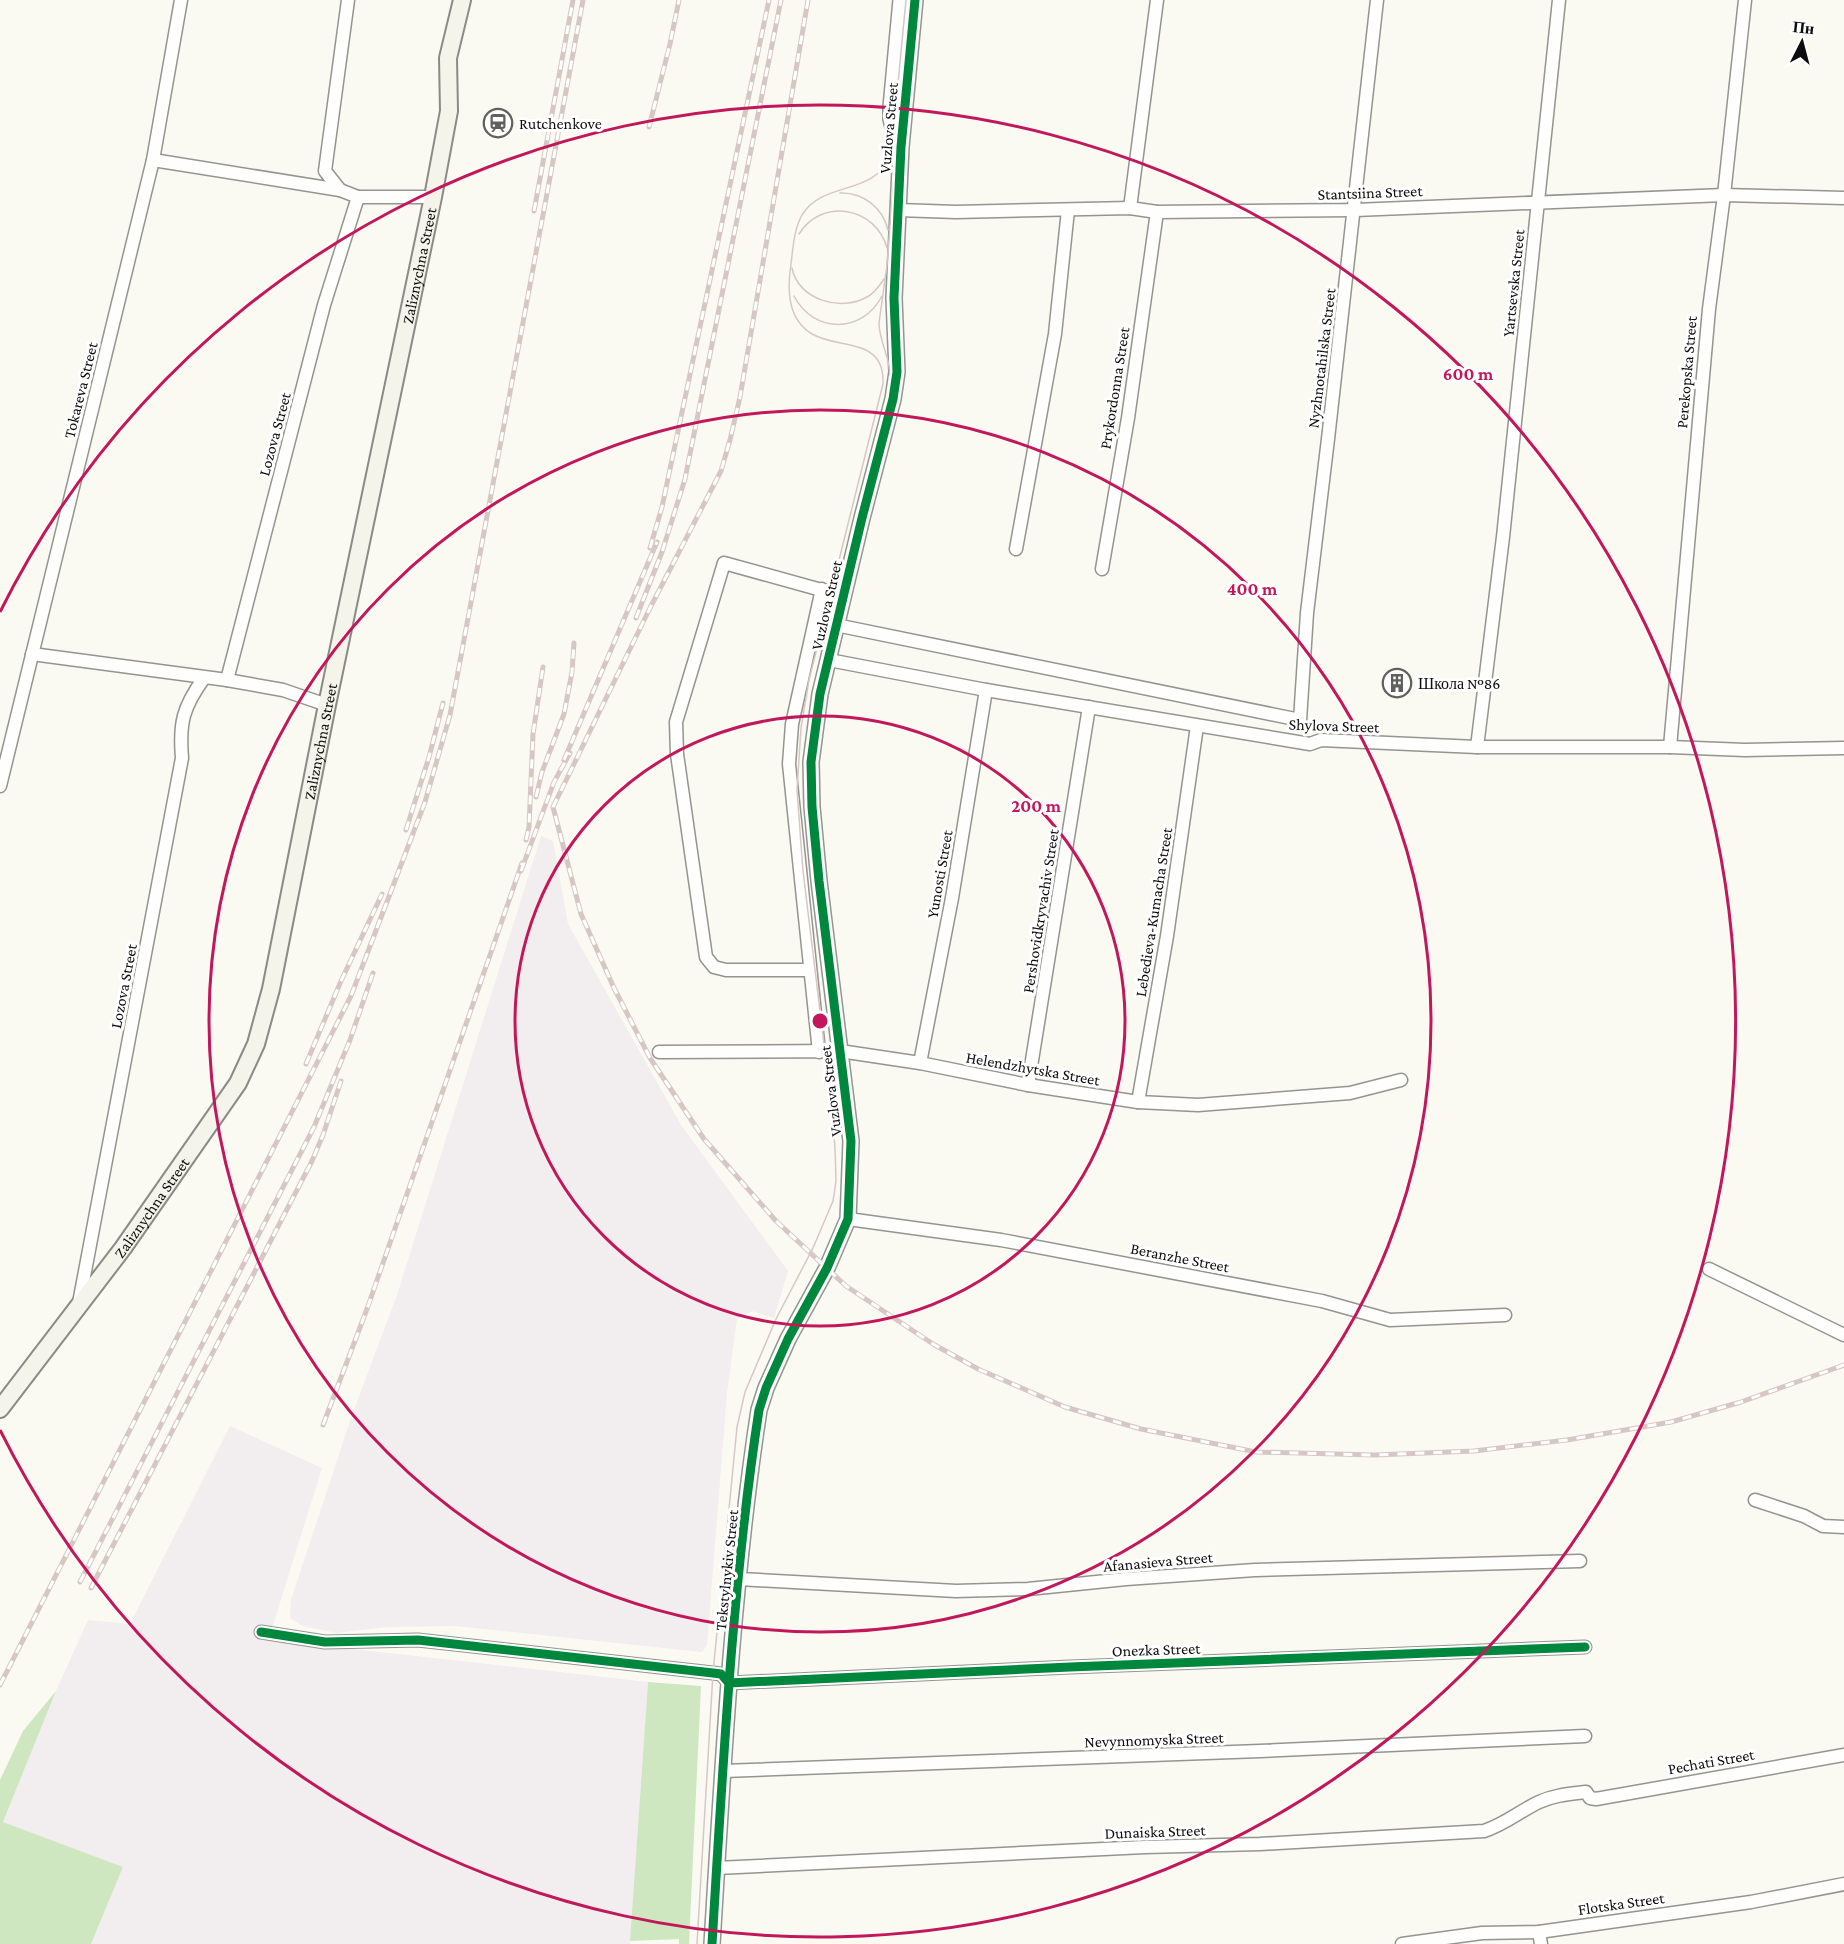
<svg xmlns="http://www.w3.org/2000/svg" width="1844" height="1944" font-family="'Crimson Pro',serif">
  <rect width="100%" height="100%" fill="#fafaf2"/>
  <!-- industrial -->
  <g fill="#f2edee">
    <path d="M 541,836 L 553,841 L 568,924 L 681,1125 L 788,1271 L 774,1318 L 752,1311 L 737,1319 L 727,1393 L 707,1645 L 702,1652 L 455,1626 L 386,1627 L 337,1633 L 303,1626 L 290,1618 L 291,1600 L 351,1418 L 397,1295 Z"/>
    <path d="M 230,1426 L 322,1468 L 273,1625 L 272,1640 L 648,1682 L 630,1944 L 91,1944 L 123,1867 L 3,1822 L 56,1691 L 88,1620 L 130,1624 Z"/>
  </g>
  <!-- forest -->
  <g fill="#cfe7c1">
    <path d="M 648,1682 L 701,1686 L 689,1944 L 679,1944 L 679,1939 L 630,1941 Z"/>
    <path d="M 56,1691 L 3,1822 L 123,1867 L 91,1944 L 0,1944 L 0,1780 L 23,1731 Z"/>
  </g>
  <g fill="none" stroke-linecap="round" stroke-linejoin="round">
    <!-- minor casing -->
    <g stroke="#949490" stroke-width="15">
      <g id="minor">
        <path d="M 153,160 L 340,190 L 358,197 L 433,197"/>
        <path d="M 340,190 L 325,171 L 348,0"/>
        <path d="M 1130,208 L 1157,0"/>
        <path d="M 898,210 L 956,212 L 1130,208 L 1157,212 L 1355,210 L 1724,195 L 1844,198"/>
        <path d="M 1016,549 L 1055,334 L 1068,210"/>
        <path d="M 1102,569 L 1128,418 L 1157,212"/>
        <path d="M 836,625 L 1300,720 L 1307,613 L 1328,439 L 1377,0"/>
        <path d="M 32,654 L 227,680 L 283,690 L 327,705"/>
        <path d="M 829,660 L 986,690 L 1310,744 L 1321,740 L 1477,747 L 1670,747 L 1745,750 L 1844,748"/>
        <path d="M 227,680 L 324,305 L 358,197"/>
        <path d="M 1477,747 L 1503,537 L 1559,0"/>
        <path d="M 1670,747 L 1709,309 L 1724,195 L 1745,0"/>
        <path d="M 0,786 L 153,160 L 181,0"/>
        <path d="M 809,970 L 726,970 L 714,967 L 706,957 L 677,754 L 676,722 L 724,563 L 843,596"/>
        <path d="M 659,1052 L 840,1051 L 920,1063 L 1028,1085 L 1138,1102 L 1198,1105 L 1350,1093 L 1401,1080"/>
        <path d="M 819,1052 L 789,764 L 792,724 L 822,589"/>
        <path d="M 920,1063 L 952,898 L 986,690"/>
        <path d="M 1028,1085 L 1089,707"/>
        <path d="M 1138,1102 L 1167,936 L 1197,726"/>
        <path d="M 848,1219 L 1001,1240 L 1322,1301 L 1390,1320 L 1505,1315"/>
        <path d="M 1709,1269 L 1844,1335"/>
        <path d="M 79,1303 L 182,758 C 179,723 183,707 204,678"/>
        <path d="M 1755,1500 L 1804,1516 L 1823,1526 L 1844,1527"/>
        <path d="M 739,1579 L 956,1591 L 1028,1589 L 1126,1579 L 1255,1570 L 1580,1561"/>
        <path d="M 261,1632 L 325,1642 L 418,1640 L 713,1673 L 721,1674 L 729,1683 L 1070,1667 L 1585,1647"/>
        <path d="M 724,1771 L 1260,1751 L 1585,1736"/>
        <path d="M 717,1868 L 1145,1847 L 1260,1844 L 1484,1831 C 1504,1825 1520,1811 1539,1802 C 1554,1795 1570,1794 1586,1792 L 1590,1798 L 1596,1799 L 1844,1755"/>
        <path d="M 1539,1932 L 1541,1944"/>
        <path d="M 1402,1944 L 1482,1933 L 1539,1932 L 1751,1902 L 1844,1884"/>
      </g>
    </g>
    <!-- tertiary casing -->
    <g stroke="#949490" stroke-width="18">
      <g id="tertiary">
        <path d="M 897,142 L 891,119 L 891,107 L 901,0"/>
        <path d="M 712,1944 C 723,1766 732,1586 759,1410 L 766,1388 L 788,1339 L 827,1268 L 848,1219 L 851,1141 L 819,881 L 812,807 L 811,762 L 820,694 L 862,518 L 893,399 L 897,372 L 894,298 L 901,147 L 915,0"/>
      </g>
    </g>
    <!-- secondary casing -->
    <g stroke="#8a8a87" stroke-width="20">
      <g id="secondary">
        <path id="s1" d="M 0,1409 L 123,1248 L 238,1083 L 256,1044 L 271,989 L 327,705 L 433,197 L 449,111 L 448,58 L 462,0"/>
      </g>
    </g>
    <!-- minor -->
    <use href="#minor" stroke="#fefefd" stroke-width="12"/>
    <!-- tertiary -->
    <use href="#tertiary" stroke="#fefefd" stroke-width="15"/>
    <!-- secondary -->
    <use href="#secondary" stroke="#f4f4ea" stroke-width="16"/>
    <!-- tram -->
    <g stroke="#d6c7c5" stroke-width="1.5">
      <path d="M 840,193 C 863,192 883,208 888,230"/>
      <path d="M 799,234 C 822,197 876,207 887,248"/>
      <path d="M 792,268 C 798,300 841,312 867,297 C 875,293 879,286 884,279"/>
      <path d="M 794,296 C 814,334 862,334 882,296"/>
      <path d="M 890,375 C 890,357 879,341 879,323 L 887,265 L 896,152"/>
      <path d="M 697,1944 L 713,1673 L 737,1427 L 745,1392 L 776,1319 L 813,1248 L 833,1201 L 836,1181 L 835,1148 L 831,1101 L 803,871 L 797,790 L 801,728 L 809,680 L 883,384 C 885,337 840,350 812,334 C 788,320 787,289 791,264 C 793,248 794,229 802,215 C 824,180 872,197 891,156 L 906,0"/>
    </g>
    <!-- rail casing -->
    <g stroke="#d6c7c5" stroke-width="5">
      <g id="rail">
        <path d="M 808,0 L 740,397 L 730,440 L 721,471 L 650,608 L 553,807 L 581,914 L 614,988 L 650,1058 L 704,1139 L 776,1221 L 846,1286 L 933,1344 L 978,1369 L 1065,1407 L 1141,1429 L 1256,1452 L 1375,1455 L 1474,1451 L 1567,1440 L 1671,1422 L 1741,1402 L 1844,1365"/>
        <path d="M 649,127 L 670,44 L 679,0"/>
        <path d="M 534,211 L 573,0"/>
        <path d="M 650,548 L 662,507 L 769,0"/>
        <path d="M 636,618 L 662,552 L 685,479 L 781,0"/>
        <path d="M 564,760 L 657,542"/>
        <path d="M 536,797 L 542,772 L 564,714 L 572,672 L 574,643"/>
        <path d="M 406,830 L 429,757 L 443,703"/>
        <path d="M 526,840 L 529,827 L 533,734 L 543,667"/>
        <path d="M 521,871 L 554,782 L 570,753"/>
        <path d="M 306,1064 L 341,981 L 382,894"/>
        <path d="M 323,1425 L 367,1309 L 522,863"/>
        <path d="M 80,1582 L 314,1127 L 350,1040 L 373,973"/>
        <path d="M 91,1588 L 312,1161 L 323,1135 L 341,1081"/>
        <path d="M 0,1685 L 351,996 L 425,802 L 450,715 L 583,0"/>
      </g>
    </g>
    <!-- rail -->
    <use href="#rail" stroke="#fff" stroke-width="3" stroke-dasharray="9" stroke-linecap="butt"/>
    <!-- cycleway casing -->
    <g stroke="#fff" stroke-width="13">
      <g id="cycleway">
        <path d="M 261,1632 L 325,1642 L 418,1640 L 713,1673 L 721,1674 L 729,1683 L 1070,1667 L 1585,1647"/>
        <path d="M 712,1944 C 723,1766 732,1586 759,1410 L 766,1388 L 788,1339 L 827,1268 L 848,1219 L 851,1141 L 819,881 L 812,807 L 811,762 L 820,694 L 862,518 L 893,399 L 897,372 L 894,298 L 901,147 L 915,0"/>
      </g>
    </g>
    <!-- cycleway -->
    <use href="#cycleway" stroke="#00873e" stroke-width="9"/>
  </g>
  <!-- distance rings -->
  <g fill="none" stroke="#c2185b" stroke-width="3">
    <circle cx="820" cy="1021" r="305"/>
    <circle cx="820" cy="1021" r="611"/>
    <path d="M0 612A916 916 0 1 1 0 1430"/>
  </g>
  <!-- icons -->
  <defs>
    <g id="station-ring" transform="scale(1.5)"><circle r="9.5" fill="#fff" stroke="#60605d" stroke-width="1.5"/><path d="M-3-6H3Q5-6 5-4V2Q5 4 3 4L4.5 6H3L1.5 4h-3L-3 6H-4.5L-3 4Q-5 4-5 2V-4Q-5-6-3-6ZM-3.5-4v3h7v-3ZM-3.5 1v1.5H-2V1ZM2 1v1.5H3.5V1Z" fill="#60605d"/></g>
    <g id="building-ring" transform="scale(1.5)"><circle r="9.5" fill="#fff" stroke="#60605d" stroke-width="1.5"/><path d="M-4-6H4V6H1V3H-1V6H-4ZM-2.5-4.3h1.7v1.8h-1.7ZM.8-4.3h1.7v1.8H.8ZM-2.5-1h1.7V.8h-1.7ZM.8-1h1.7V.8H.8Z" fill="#60605d"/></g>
  </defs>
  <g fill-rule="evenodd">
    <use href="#station-ring" x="498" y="123"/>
    <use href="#building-ring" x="1397" y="683"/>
  </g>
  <g text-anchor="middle" stroke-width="6" stroke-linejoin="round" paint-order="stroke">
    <!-- poi labels -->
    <g font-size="16" fill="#0d0d0d" stroke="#fff" text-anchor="start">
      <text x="519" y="129">Rutchenkove</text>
      <text x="1418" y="689">Школа №86</text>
    </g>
    <!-- street labels -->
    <g font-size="16" fill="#0d0d0d" stroke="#fff">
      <text transform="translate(888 128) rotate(-85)" y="6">Vuzlova Street</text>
      <text transform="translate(1370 192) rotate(-2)" y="6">Stantsiina Street</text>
      <text dy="6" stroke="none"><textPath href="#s1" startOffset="1242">Zaliznychna Street</textPath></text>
      <text transform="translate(1513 283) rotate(-84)" y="6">Yartsevska Street</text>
      <text transform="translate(1321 358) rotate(-83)" y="6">Nyzhnotahilska Street</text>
      <text transform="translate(1686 372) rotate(-85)" y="6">Perekopska Street</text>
      <text transform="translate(1114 388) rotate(-81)" y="6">Prykordonna Street</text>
      <text transform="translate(80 390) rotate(-76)" y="6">Tokareva Street</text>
      <text transform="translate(274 434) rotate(-75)" y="6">Lozova Street</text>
      <text transform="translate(826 605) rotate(-77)" y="6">Vuzlova Street</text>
      <text transform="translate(1334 725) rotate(2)" y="6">Shylova Street</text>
      <text dy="6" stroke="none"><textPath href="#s1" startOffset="756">Zaliznychna Street</textPath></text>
      <text transform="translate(939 874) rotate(-80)" y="6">Yunosti Street</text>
      <text transform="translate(1040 911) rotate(-81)" y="6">Pershovidkryvachiv Street</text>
      <text transform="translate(1153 912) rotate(-81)" y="6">Lebedieva-Kumacha Street</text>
      <text transform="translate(123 986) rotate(-79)" y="6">Lozova Street</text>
      <text transform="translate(1033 1068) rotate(10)" y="6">Helendzhytska Street</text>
      <text transform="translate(830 1091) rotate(-97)" y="6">Vuzlova Street</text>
      <text dy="6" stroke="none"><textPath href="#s1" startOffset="252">Zaliznychna Street</textPath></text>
      <text transform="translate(1180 1257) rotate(11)" y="6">Beranzhe Street</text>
      <text transform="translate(1158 1561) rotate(-5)" y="6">Afanasieva Street</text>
      <text transform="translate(726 1570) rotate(-84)" y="6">Tekstylnykiv Street</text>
      <text transform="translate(1156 1649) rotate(-2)" y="6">Onezka Street</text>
      <text transform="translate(1154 1739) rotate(-2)" y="6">Nevynnomyska Street</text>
      <text transform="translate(1711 1761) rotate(-10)" y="6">Pechati Street</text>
      <text transform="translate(1155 1831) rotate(-2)" y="6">Dunaiska Street</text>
      <text transform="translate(1621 1903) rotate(-8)" y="6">Flotska Street</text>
    </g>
  </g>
  <circle cx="820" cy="1021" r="9" fill="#c2185b" stroke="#fff" stroke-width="3"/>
  <g font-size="18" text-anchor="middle" font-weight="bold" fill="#c2185b" stroke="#fff" stroke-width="6" stroke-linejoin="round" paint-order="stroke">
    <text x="1468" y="380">600 m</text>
    <text x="1252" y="595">400 m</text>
    <text x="1036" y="812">200 m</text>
  </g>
  <!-- north arrow -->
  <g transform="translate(1802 42) rotate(6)" stroke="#ffffff" stroke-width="4.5" paint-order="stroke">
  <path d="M0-4.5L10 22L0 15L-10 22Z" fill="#0d0d0d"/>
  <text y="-9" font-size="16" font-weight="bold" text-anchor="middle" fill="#0d0d0d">Пн</text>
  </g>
</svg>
